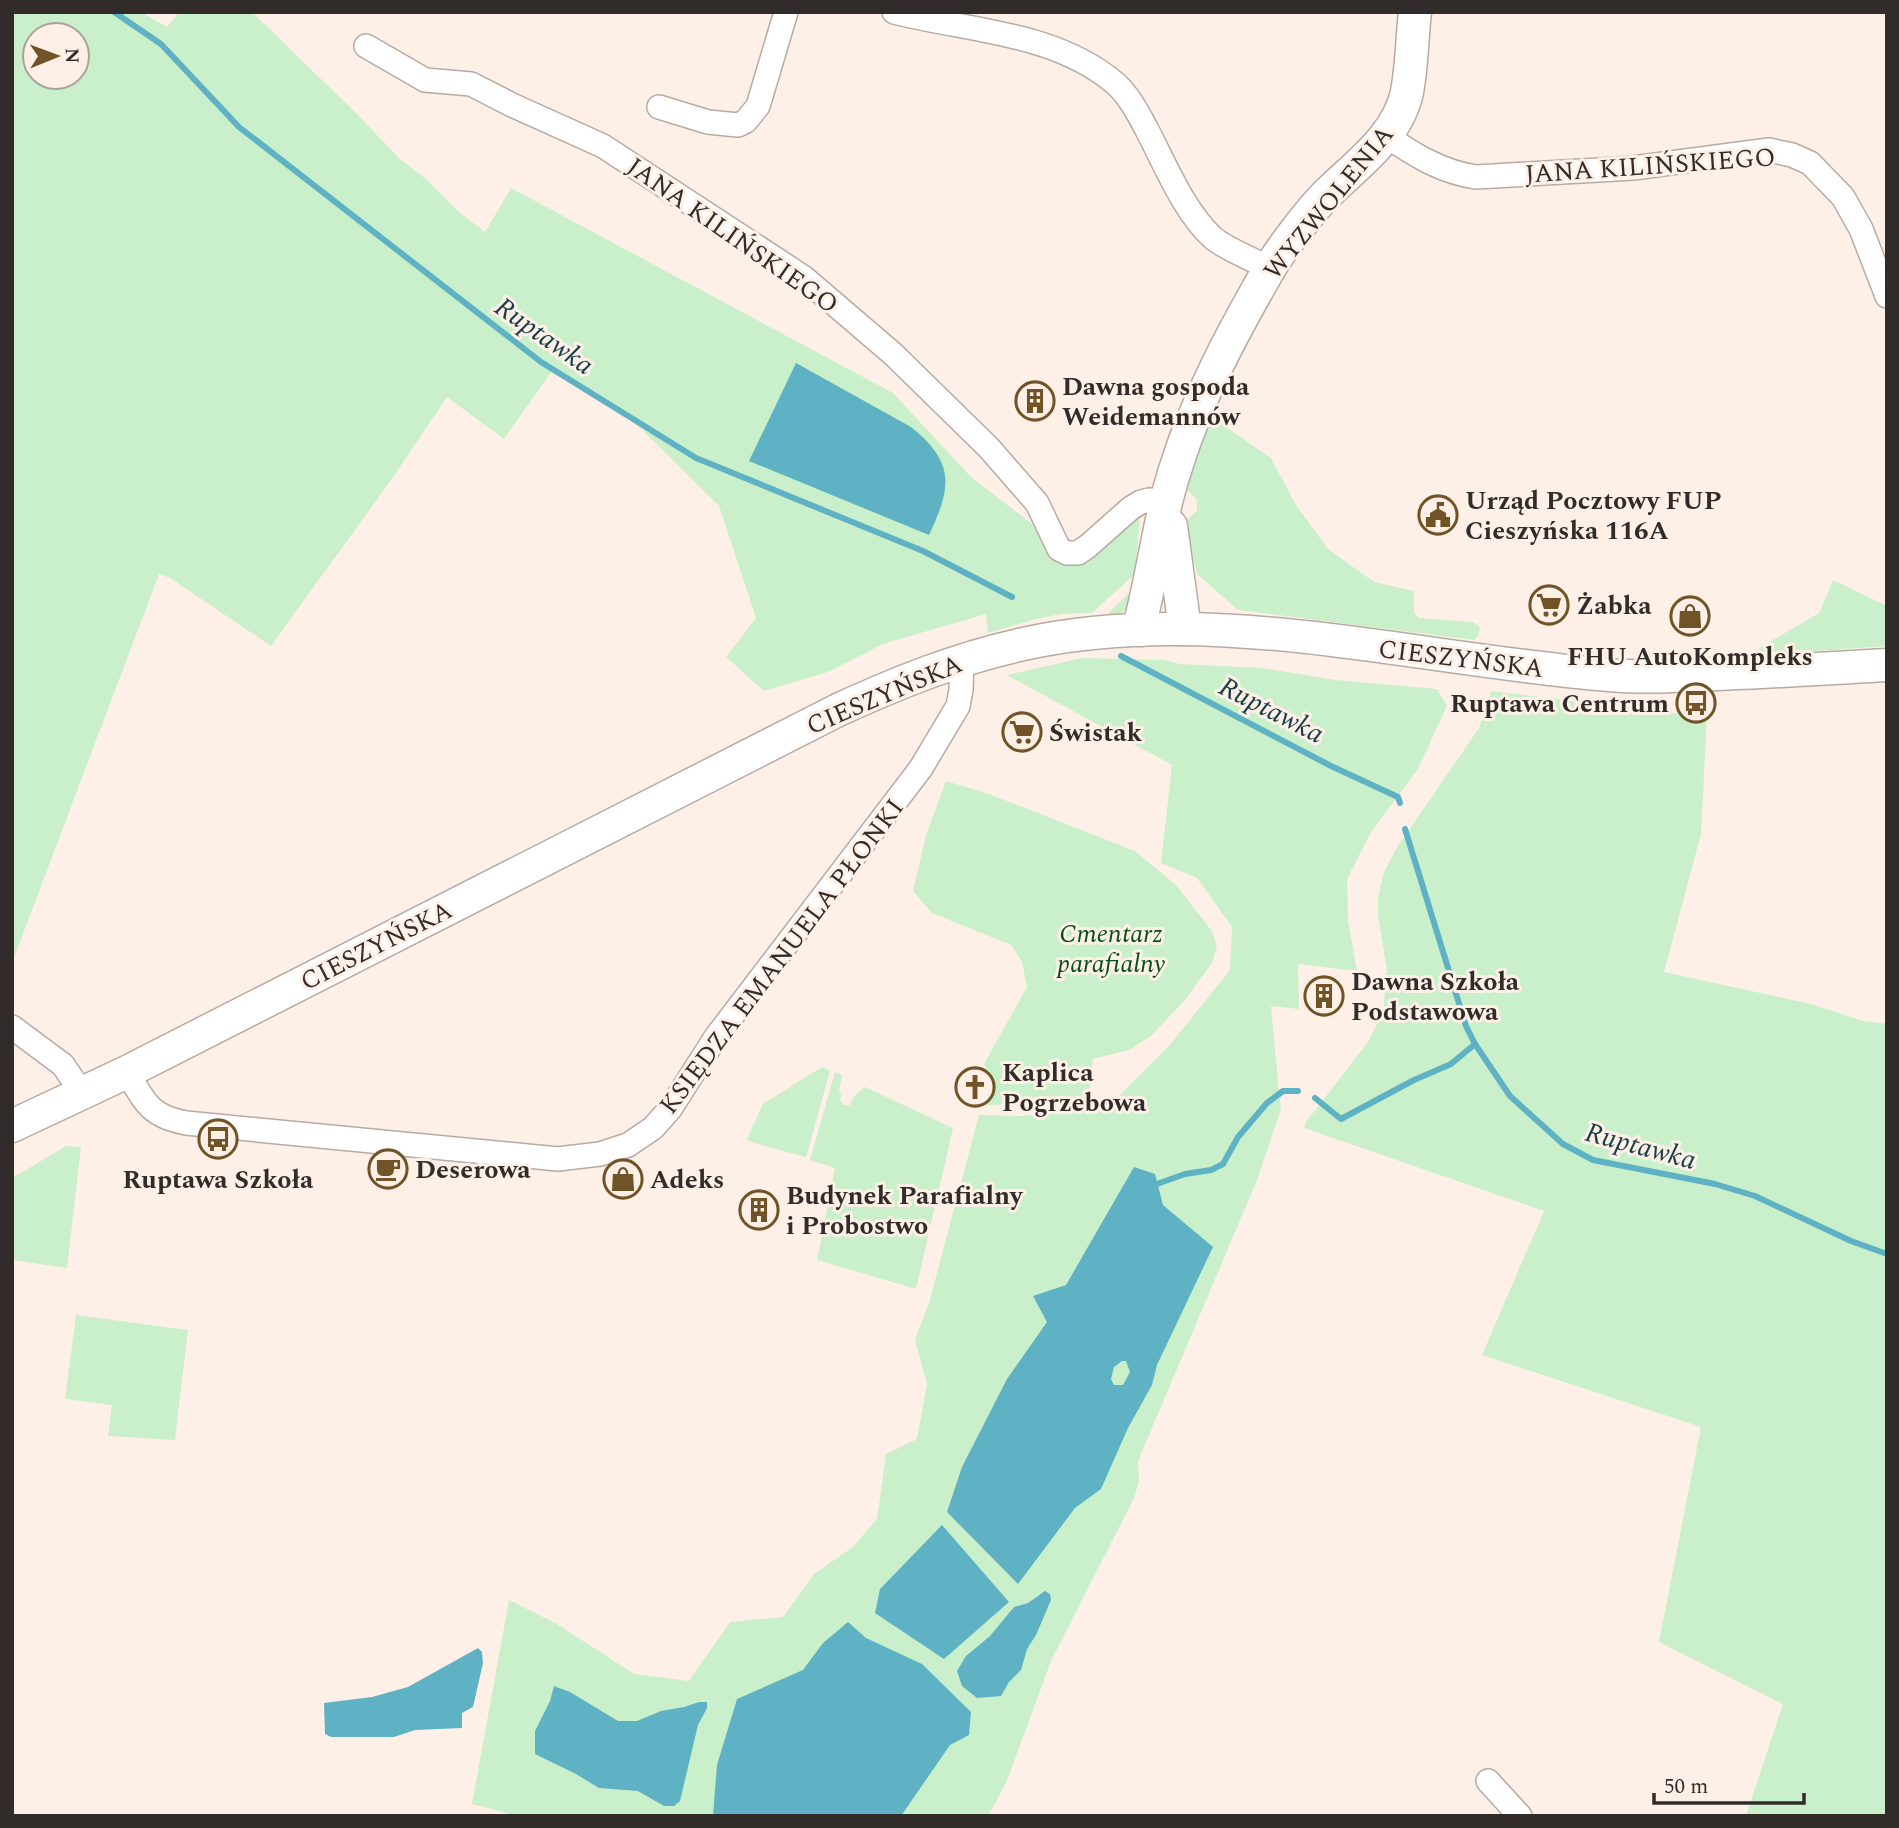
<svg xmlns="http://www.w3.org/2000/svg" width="1899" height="1828" font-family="Spectral,serif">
  <rect width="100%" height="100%" fill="#fef0e7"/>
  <!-- green -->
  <g fill="#c9f0cb" fill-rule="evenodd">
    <path d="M 12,12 L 141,12 L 167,27 L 179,12 L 252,12 L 356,113 L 400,159 L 426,179 L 459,212 L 485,232 L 511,188 L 893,393 L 971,477 L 1036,527 L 1059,564 L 1069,564 L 1140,515 L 1135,574 L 1092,613 L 1061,614 L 1036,619 L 988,633 L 986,614 L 883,644 L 828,672 L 764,691 L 726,657 L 756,618 L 719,506 L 621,409 L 554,368 L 504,439 L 447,397 L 391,480 L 271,646 L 170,578 L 159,574 L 12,963 ZM 35,35 L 77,35 L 77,77 L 35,77 Z"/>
    <path d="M 1209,422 L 1223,425 L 1271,458 L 1296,505 L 1328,549 L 1374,582 L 1414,591 L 1414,613 L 1419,618 L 1473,622 L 1480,627 L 1478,636 L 1474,640 L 1238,610 L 1197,574 L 1192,553 L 1187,553 L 1186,520 L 1197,511 L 1197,500 L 1185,488 Z"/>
    <path d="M 1833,580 L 1887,606 L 1887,646 L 1755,655 L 1761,647 L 1819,613 Z"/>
    <path d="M 1141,581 C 1130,607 1129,613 1100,621 Z"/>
    <path d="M 1082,658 L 1164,660 L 1180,664 L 1262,668 L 1335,680 L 1437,689 L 1447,706 L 1418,769 L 1371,832 L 1347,879 L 1348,920 L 1357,971 L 1298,964 L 1299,1009 L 1271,1006 L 1279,1092 L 1283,1091 L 1280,1100 L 1281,1109 L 1257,1180 L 1138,1461 L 1139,1481 L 1134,1498 L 1051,1661 L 1006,1783 L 988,1816 L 518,1816 L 472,1804 L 509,1600 L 557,1624 L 634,1674 L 689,1681 L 730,1622 L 783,1617 L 814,1574 L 853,1547 L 877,1519 L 886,1454 L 917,1439 L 927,1384 L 915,1340 L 929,1303 L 979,1115 L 1022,1116 L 1108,1107 L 1169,1046 L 1230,970 L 1232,927 L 1197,878 L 1161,863 L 1172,765 L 1007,675 Z"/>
    <path d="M 1491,691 L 1707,717 L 1701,834 L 1664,972 L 1811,1004 L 1863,1021 L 1887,1024 L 1886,1816 L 1746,1816 L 1783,1704 L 1659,1642 L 1701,1427 L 1482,1355 L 1544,1211 L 1304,1128 L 1306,1122 L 1368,1042 L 1383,1012 L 1387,970 L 1378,916 L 1378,897 L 1384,872 L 1396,849 L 1479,728 Z"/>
    <path d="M 946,781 L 989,794 L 1135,851 L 1176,885 L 1212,931 L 1217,947 L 1212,963 L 1184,1001 L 1151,1036 L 1129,1050 L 1093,1059 L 1089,1099 L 976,1106 L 994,1081 L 984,1064 L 1027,987 L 1022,962 L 1011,945 L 932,913 L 913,891 L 926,835 Z"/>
    <path d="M 822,1067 L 830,1071 L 806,1157 L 754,1143 L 747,1139 L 763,1104 Z"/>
    <path d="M 835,1072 L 842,1075 L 839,1092 L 842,1093 L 840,1100 L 843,1105 L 850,1105 L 854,1096 L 865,1087 L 953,1128 L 916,1289 L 817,1260 L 835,1168 L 810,1160 Z"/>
    <path d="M 66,1146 L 81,1147 L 67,1268 L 12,1260 L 14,1177 Z"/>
    <path d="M 76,1315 L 188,1330 L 175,1440 L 108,1436 L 112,1405 L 65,1399 Z"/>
  </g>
  <!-- water -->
  <g fill="#5fb2c3" fill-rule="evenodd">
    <path d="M 796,363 L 911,427 C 956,463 951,488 929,535 L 749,461 Z"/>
    <path d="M 1134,1167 L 1155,1174 L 1163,1205 L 1213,1247 L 1157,1365 L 1152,1385 L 1128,1428 L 1101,1489 L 1075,1508 L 1018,1584 L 947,1512 L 962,1467 L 1007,1379 L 1047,1322 L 1033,1296 L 1066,1285 ZM 1122,1361 L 1126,1361 L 1130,1372 L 1123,1385 L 1114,1385 L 1111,1379 L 1114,1367 Z"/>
    <path d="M 942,1525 L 1009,1602 L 944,1659 L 875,1613 L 880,1589 Z"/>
    <path d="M 1045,1591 L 1050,1594 L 1051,1600 L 1036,1635 L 1027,1649 L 1021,1670 L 1009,1682 L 1001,1696 L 977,1698 L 962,1686 L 957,1671 L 966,1656 L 990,1636 L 1014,1607 L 1028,1603 Z"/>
    <path d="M 848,1622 L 866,1638 L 922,1664 L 971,1712 L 969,1735 L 950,1745 L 901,1816 L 713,1815 L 717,1765 L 737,1699 L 803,1670 L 823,1643 Z"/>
    <path d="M 478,1648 L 482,1652 L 483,1663 L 473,1707 L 462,1713 L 462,1728 L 415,1730 L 394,1737 L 331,1737 L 325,1734 L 324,1703 L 372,1697 L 408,1687 Z"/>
    <path d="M 554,1686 L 570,1692 L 618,1721 L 637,1721 L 661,1711 L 684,1707 L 699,1702 L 707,1702 L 707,1708 L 698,1725 L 680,1801 L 674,1806 L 664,1806 L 638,1791 L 599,1788 L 576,1774 L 535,1754 L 535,1731 L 550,1701 Z"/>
  </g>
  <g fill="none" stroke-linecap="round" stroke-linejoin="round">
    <!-- stream -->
    <g stroke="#5fb2c3" stroke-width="6">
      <path d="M 114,12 L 161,44 L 239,127 L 541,362 L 696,458 L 923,551 L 1012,597"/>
      <path d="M 1121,656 L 1331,766 L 1398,797 L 1400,803"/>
      <path d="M 1405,829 L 1466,1026 L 1475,1044 L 1510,1096 L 1563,1144 L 1593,1160 L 1715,1184 L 1755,1196 L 1851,1241 L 1887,1254"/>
      <path d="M 1315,1098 L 1341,1119 L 1414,1080 L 1451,1064 L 1475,1044"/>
      <path d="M 1157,1184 L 1185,1174 L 1211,1170 L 1223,1164 L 1238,1137 L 1267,1103 L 1283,1091 L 1298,1091"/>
    </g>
    <!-- street casing -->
    <g stroke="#b7aaa2" stroke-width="26">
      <g id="street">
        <path d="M 894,12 C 968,31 1056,32 1116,84 C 1129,96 1138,113 1146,128 C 1164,162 1184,212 1213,238 C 1229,251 1252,258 1269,269"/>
        <path d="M 366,46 L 425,80 L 471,84 L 512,105 L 603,146 L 803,277 L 893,354 L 989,448 L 1037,503 L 1059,549 L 1067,553 L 1078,553 L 1088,546 L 1131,508 L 1141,502 L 1149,500 L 1167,501"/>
        <path d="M 659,107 L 708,122 L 738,125 L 746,121 L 758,106 L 786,12"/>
        <path d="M 1386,136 C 1415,155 1441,172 1476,177 L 1633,168 L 1769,150 L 1792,155 L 1810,163 L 1843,197 L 1861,229 L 1887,296"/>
        <path d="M 12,1027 L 63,1065 L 82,1093"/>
        <path d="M 127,1072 C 145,1102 149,1116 186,1123 L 558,1159 L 600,1154 L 628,1145 L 653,1128 L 670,1109 L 716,1037 L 921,768 L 958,706 L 961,690 L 962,660"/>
        <path d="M 1488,1781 L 1520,1816"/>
      </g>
    </g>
    <!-- secondary casing -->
    <g stroke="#b7aaa2" stroke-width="35">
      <g id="secondary">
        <path d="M 1171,526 L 1185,629"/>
        <path d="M 1141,630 L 1141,619 C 1154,568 1160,514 1177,464 C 1198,397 1233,332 1268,271 C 1280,250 1312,208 1330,191 C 1359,163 1398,135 1407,92 C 1412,66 1412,38 1415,12"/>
        <path d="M 12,1126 L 127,1072 L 838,710 C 897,683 956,659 1019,645 C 1211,601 1416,660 1609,675 C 1645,678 1680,676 1716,674 C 1773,672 1830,668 1887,665"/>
      </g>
    </g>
    <!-- street -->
    <use href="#street" stroke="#fff" stroke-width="23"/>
    <!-- secondary -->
    <use href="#secondary" stroke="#fff" stroke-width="32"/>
  </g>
  <!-- icons -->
  <defs>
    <g id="building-ring" transform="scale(2.0125)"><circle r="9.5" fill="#fef0e7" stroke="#705327" stroke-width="1.5"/><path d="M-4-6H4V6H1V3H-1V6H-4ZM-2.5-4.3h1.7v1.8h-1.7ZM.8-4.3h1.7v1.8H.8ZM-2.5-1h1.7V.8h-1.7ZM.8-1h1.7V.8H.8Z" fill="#705327"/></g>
    <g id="civic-ring" transform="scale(2.0125)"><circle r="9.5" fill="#fef0e7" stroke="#705327" stroke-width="1.5"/><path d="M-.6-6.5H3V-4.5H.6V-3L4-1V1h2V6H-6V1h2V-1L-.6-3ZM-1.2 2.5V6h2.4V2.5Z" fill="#705327"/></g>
    <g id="supermarket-ring" transform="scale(2.0125)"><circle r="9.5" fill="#fef0e7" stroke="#705327" stroke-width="1.5"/><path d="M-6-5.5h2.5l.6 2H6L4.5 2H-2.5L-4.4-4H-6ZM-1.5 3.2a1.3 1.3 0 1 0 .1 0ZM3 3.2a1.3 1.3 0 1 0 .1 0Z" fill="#705327"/></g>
    <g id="shop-ring" transform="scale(2.0125)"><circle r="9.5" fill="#fef0e7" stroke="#705327" stroke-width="1.5"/><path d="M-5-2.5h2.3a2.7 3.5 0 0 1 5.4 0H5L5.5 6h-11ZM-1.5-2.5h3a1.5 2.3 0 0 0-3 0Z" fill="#705327"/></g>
    <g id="bus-ring" transform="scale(2.0125)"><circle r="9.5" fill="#fef0e7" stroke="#705327" stroke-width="1.5"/><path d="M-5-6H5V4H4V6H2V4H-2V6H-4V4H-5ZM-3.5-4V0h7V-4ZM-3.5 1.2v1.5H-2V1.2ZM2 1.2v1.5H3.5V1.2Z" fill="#705327"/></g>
    <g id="church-ring" transform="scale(2.0125)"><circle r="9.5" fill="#fef0e7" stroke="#705327" stroke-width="1.5"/><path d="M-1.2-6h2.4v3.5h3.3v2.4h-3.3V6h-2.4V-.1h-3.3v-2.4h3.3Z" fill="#705327"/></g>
    <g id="cafe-ring" transform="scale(2.0125)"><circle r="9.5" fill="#fef0e7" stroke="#705327" stroke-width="1.5"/><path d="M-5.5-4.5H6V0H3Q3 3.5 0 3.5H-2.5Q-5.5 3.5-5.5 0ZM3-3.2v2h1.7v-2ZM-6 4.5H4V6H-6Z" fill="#705327"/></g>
  </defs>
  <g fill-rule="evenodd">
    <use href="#building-ring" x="1035" y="401"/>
    <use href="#civic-ring" x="1438" y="515"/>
    <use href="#supermarket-ring" x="1549" y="605"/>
    <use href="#shop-ring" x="1690" y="616"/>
    <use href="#bus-ring" x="1696" y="703"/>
    <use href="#supermarket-ring" x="1022" y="732"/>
    <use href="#building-ring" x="1324" y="996"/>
    <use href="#church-ring" x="975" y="1087"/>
    <use href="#bus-ring" x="218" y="1139"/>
    <use href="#cafe-ring" x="388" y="1169"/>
    <use href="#shop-ring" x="623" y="1179"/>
    <use href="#building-ring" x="759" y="1210"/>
  </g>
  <g text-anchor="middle" stroke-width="6" stroke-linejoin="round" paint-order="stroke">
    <!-- street labels -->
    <g font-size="26" fill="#312c29" stroke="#fef0e7">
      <text transform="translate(1650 165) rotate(-4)" y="9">JANA KILIŃSKIEGO</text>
      <text transform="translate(1328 202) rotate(-51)" y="9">WYZWOLENIA</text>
      <text transform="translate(733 235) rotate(35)" y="9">JANA KILIŃSKIEGO</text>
      <text transform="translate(1461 658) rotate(7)" y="9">CIESZYŃSKA</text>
      <text transform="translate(884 694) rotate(-23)" y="9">CIESZYŃSKA</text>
      <text transform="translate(376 945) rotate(-27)" y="9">CIESZYŃSKA</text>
      <text transform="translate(781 956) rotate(-53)" y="9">KSIĘDZA EMANUELA PŁONKI</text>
    </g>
    <!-- poi labels -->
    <g font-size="26" font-weight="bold" fill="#312c29" stroke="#fef0e7" text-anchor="start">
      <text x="1062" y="395">Dawna gospoda<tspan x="1062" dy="30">Weidemannów</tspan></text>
      <text x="1465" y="509">Urząd Pocztowy FUP<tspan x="1465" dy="30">Cieszyńska 116A</tspan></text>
      <text x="1576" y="614">Żabka</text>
      <text x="1690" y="665" text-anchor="middle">FHU AutoKompleks</text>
      <text x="1669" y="712" text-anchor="end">Ruptawa Centrum</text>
      <text x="1049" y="741">Świstak</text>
      <text x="1351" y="990">Dawna Szkoła<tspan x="1351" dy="30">Podstawowa</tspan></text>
      <text x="1002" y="1081">Kaplica<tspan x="1002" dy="30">Pogrzebowa</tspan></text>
      <text x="415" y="1178">Deserowa</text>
      <text x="218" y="1188" text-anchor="middle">Ruptawa Szkoła</text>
      <text x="650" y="1188">Adeks</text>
      <text x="786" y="1204">Budynek Parafialny<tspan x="786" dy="30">i Probostwo</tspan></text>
    </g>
    <!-- park labels -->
    <g font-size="26" font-style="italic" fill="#025217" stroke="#fef0e7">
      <text x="1111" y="942">Cmentarz<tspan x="1111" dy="30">parafialny</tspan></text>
    </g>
    <!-- water labels -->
    <g font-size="28" font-style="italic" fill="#183f47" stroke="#fef0e7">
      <text transform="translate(545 335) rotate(35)" y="10">Ruptawka</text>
      <text transform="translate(1272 709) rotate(27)" y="10">Ruptawka</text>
      <text transform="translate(1641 1145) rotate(15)" y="10">Ruptawka</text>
    </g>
  </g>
  <!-- border -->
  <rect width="1899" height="1828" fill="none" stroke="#312c29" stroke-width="28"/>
  <!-- north arrow -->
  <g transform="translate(56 56) rotate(89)"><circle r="33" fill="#fef0e7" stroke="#aca29b" stroke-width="2"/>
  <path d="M0-5L12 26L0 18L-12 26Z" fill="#705327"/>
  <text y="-10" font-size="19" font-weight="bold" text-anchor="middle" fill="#312c29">N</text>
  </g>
  <!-- scale -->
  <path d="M1654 1793v10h150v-10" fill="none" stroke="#312c29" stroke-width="3.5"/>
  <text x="1664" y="1793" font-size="21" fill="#312c29" stroke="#fef0e7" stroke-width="5" paint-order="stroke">50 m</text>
</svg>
